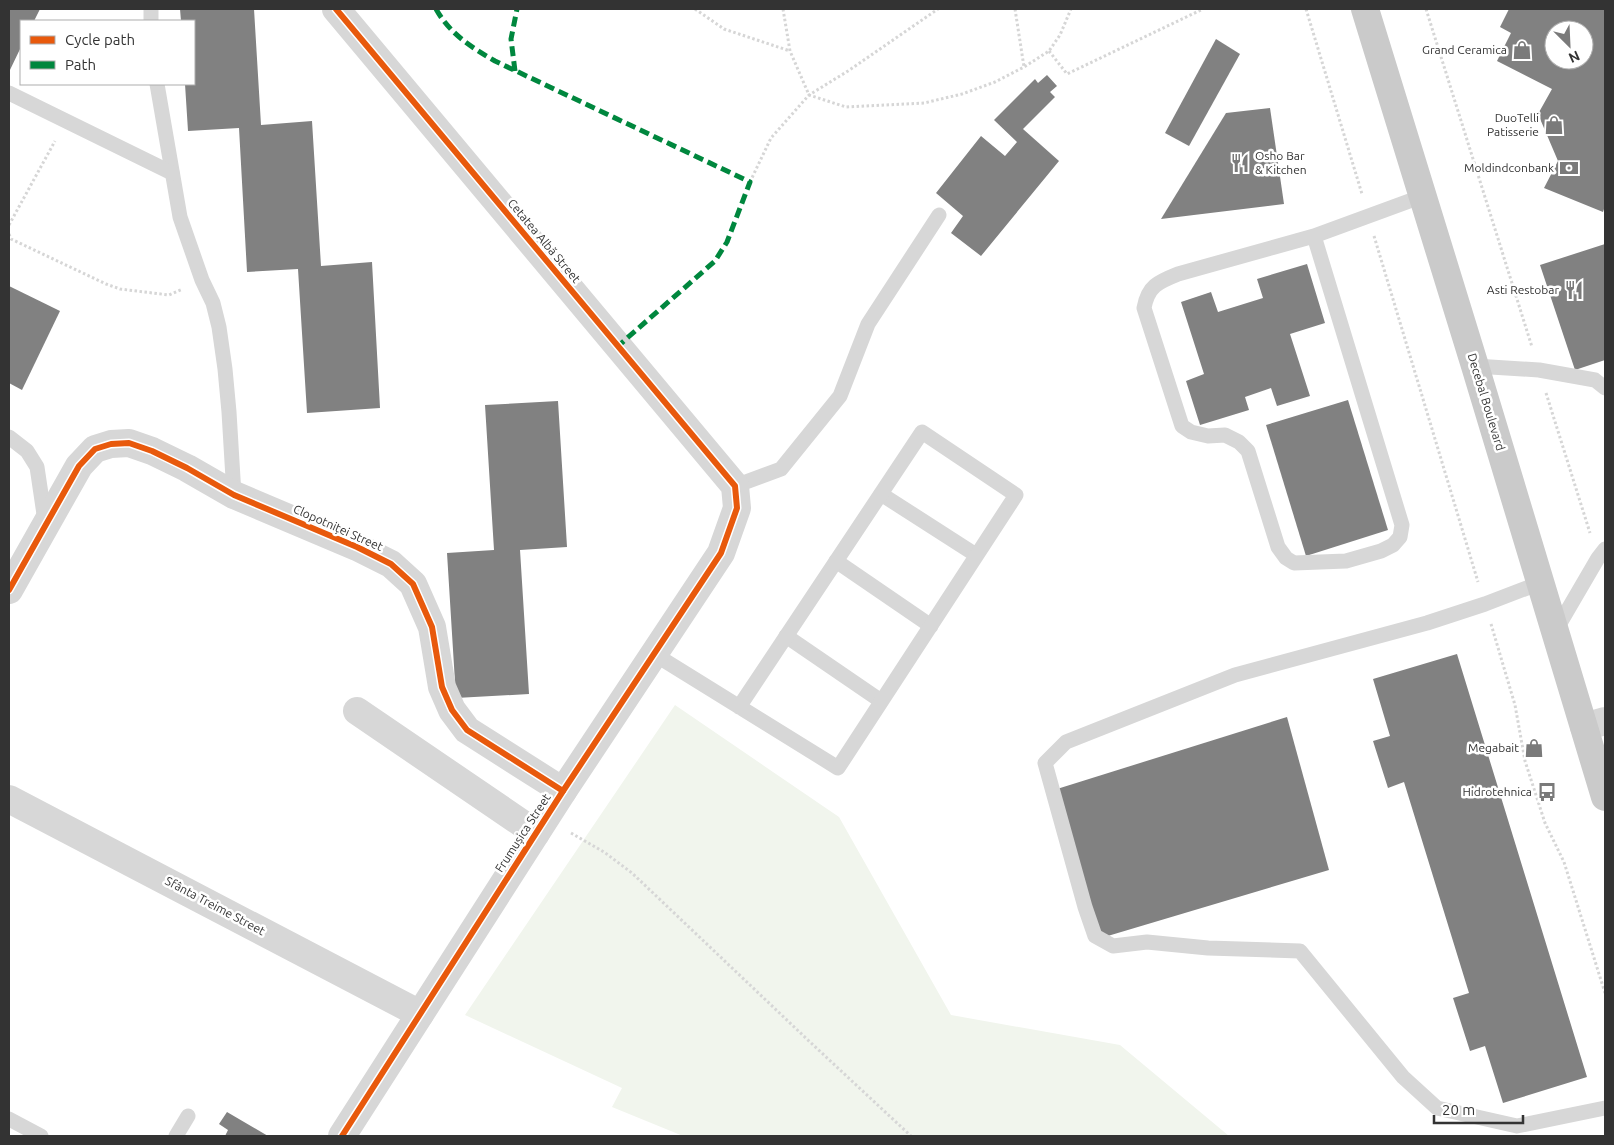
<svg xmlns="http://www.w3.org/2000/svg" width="1614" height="1145" font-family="Ubuntu,sans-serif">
  <rect width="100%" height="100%" fill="#fff"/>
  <!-- green -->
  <path fill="#f1f5ed" d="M 675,705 L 839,817 L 951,1015 L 1120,1045 L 1229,1136 L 683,1136 L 612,1107 L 622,1088 L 465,1015 Z"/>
  <!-- building -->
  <g fill="#818181" fill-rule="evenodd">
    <path d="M 9,9 L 40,9 L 34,21 L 21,21 L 21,47 L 9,72 Z"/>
    <path d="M 180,9 L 254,9 L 261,125 L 312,121 L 321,266 L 372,262 L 380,408 L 307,413 L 298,269 L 247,272 L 239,128 L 188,131 L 185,84 L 194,84 L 194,21 L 181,21 Z"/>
    <path d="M 1509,9 L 1605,9 L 1605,206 L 1603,212 L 1544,188 L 1558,161 L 1538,114 L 1552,89 L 1497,61 L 1511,33 L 1500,27 ZM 1554,30 L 1584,30 L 1584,60 L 1554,60 Z"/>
    <path d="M 1216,39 L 1240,54 L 1189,146 L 1165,133 Z"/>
    <path d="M 1047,75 L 1057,86 L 1050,92 L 1055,97 L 1023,129 L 1059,161 L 981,256 L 951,233 L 963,216 L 936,193 L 981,136 L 1005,156 L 1017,142 L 994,120 L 1035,79 L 1038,83 Z"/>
    <path d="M 1270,108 L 1284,204 L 1161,219 L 1226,113 Z"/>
    <path d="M 1605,244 L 1605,360 L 1575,370 L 1540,265 Z"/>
    <path d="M 1307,264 L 1325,323 L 1290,334 L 1310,396 L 1277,406 L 1271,388 L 1245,397 L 1249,410 L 1200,425 L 1186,381 L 1204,374 L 1181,302 L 1211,292 L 1218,312 L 1263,298 L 1257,279 Z"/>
    <path d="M 9,286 L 60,311 L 22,390 L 9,383 Z"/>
    <path d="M 1348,400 L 1388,530 L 1306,556 L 1266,425 Z"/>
    <path d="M 558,401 L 567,547 L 520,550 L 529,694 L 456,698 L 447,553 L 494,550 L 485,405 Z"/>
    <path d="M 1457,654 L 1587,1077 L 1503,1103 L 1485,1046 L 1470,1051 L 1453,998 L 1469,993 L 1404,782 L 1388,788 L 1373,741 L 1390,736 L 1373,679 Z"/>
    <path d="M 1287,717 L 1329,870 L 1101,938 L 1057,789 Z"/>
    <path d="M 227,1112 L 268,1136 L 225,1136 L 228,1130 L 219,1124 Z"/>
  </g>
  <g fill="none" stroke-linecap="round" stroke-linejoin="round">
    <!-- path -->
    <g stroke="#d6d6d6" stroke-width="3" stroke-dasharray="2.5 2.5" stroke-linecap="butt">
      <path d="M 695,9 L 724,29 L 790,51"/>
      <path d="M 783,9 L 790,51 L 809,95 L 846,107 L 924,103 L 962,94 L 995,82 L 1024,67 L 1049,51 L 1060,35 L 1071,9"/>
      <path d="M 1015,9 L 1024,67"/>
      <path d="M 1306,9 L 1362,194"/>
      <path d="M 1426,9 L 1532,347"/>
      <path d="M 1049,51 L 1067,74 L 1203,9"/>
      <path d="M 750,182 L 771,138 L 809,95 L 848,71 L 938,9"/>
      <path d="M 9,225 L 55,141"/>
      <path d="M 9,234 L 11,239 L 106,284 L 120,289 L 169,295 L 183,289"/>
      <path d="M 1374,236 L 1478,582"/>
      <path d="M 1546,393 L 1590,533"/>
      <path d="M 1491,624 L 1515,705 L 1525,761 L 1545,823 L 1564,862 L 1605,993"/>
      <path d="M 571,833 L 604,852 L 632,873 L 810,1042 L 911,1136"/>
    </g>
    <!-- lane -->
    <g stroke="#d7d7d7" stroke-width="15">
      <path d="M 151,9 L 151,21"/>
      <path d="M 157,84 L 180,217 L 202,280 L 213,303 L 219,327 L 225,369 L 229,412 L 234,495"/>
      <path d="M 9,93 L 172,173"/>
      <path d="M 1314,236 L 1402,525 L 1400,537 L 1393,545 L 1381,551 L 1346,561 L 1294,563 L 1286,558 L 1278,547 L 1248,451 L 1239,442 L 1225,435 L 1208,436 L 1191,432 L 1182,426 L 1144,308 C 1148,286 1158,282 1178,274 L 1314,236 L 1423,196"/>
      <path d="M 1475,366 L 1539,370 L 1595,380 L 1605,388"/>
      <path d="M 9,437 L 27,451 L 37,467 L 45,521"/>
      <path d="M 735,486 L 781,469 L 840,396 L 868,324 L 939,215"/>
      <path d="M 881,494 L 976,555"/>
      <path d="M 836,561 L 931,626"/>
      <path d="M 1540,583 L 1485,604 L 1427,623 L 1235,675 L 1066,742 L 1045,763 L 1085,907 L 1095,936 L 1113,946 L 1147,942 L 1208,948 L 1300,951 L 1403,1077 L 1437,1108 L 1517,1126 L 1605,1108"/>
      <path d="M 1556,630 L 1598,558 L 1605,549"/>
      <path d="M 786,636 L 881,701"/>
      <path d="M 654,654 L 838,768 L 1016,495 L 922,432 L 739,707"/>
      <path d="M 9,1119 L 41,1136"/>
      <path d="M 176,1136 L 188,1116"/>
    </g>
    <!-- street -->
    <g stroke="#d7d7d7" stroke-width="28">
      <path d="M 336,9 L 735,486 L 737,508 L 721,553 L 563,791 L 342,1136"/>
      <path d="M 9,590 L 79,466 L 95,449 L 111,444 L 129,443 L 152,451 L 187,468 L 234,495 L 357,547 L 391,564 L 413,584 L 432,627 L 442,687 L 452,710 L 467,730 L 563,791"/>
      <path d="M 357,711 L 536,833"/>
      <path d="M 1584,727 L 1605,721"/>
      <path d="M 9,799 L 420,1014"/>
    </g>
    <!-- primary -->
    <path stroke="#cacaca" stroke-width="28" d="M 1365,9 L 1475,366 L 1605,797"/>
    <!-- quiet -->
    <g stroke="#00873e" stroke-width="5" stroke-dasharray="10 5" stroke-linecap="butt">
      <path d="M 436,9 C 450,34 471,47 495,61 L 750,182 L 727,242 L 715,261 L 617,347"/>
      <path d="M 515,71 L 511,39 L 517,9"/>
    </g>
    <!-- cycleway casing -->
    <g stroke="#fff" stroke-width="9">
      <g id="cycleway">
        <path d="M 336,9 L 735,486 L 737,508 L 721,553 L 563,791 L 342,1136"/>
        <path d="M 9,590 L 79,466 L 95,449 L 111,444 L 129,443 L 152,451 L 187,468 L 234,495 L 357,547 L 391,564 L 413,584 L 432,627 L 442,687 L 452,710 L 467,730 L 563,791"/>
      </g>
    </g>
    <!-- cycleway -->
    <use href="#cycleway" stroke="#e8590c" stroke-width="6"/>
  </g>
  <!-- icons -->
  <defs>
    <g id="shop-bare" transform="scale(1.5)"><path d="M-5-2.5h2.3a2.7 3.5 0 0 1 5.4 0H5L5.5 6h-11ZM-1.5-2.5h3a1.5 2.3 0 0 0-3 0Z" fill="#7a7a7a" stroke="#fff" stroke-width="2.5" paint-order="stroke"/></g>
    <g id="restaurant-bare" transform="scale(1.5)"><path d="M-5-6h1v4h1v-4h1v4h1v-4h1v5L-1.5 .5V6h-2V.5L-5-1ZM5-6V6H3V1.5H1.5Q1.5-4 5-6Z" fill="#7a7a7a" stroke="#fff" stroke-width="2.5" paint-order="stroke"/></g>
    <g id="bank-bare" transform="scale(1.5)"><path d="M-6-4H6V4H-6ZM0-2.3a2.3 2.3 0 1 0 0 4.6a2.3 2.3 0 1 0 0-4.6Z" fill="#7a7a7a" stroke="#fff" stroke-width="2.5" paint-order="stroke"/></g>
    <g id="bus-bare" transform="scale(1.5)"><path d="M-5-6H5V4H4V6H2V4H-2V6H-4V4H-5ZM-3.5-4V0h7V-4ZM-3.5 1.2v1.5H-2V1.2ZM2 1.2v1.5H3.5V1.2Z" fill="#7a7a7a" stroke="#fff" stroke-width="2.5" paint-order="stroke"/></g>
  </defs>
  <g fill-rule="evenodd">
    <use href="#shop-bare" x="1522" y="50"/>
    <use href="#shop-bare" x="1554" y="125"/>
    <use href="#restaurant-bare" x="1240" y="163"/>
    <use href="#bank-bare" x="1569" y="168"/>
    <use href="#restaurant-bare" x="1574" y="290"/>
    <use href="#shop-bare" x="1534" y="748"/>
    <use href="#bus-bare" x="1547" y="792"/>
  </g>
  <g text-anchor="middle" stroke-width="5" stroke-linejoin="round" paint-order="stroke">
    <!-- poi labels -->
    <g font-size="12" fill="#333" stroke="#fff" text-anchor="end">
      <text x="1507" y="54">Grand Ceramica</text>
      <text x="1539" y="122">DuoTelli<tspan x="1539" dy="14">Patisserie</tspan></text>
      <text x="1255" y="160" text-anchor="start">Osho Bar<tspan x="1255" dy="14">&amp; Kitchen</tspan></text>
      <text x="1554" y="172">Moldindconbank</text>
      <text x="1559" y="294">Asti Restobar</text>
      <text x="1519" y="752">Megabait</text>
      <text x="1532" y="796">Hidrotehnica</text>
    </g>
    <!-- street labels -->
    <g font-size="12" fill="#333" stroke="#fff">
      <text transform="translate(544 241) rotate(50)" y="4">Cetatea Albă Street</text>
      <text transform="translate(1486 402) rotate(73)" y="4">Decebal Boulevard</text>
      <text transform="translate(338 528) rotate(24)" y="4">Clopotniței Street</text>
      <text transform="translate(523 833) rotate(-57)" y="4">Frumușica Street</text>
      <text transform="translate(215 906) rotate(28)" y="4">Sfânta Treime Street</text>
    </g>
  </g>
  <!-- border -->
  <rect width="1614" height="1145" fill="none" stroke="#333333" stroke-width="20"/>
  <!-- legend -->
  <rect x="20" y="20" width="175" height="65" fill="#ffffff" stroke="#adadad"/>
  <rect x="30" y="36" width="25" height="8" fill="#e8590c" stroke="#adadad"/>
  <text x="65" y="45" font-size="15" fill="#333333">Cycle path</text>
  <rect x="30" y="61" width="25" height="8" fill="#00873e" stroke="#adadad"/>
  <text x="65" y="70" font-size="15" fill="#333333">Path</text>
  <!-- north arrow -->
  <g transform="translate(1569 45) rotate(156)"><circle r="24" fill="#ffffff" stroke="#adadad"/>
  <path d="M0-4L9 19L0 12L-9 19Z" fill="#7a7a7a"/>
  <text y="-8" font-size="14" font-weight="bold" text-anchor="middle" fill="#333333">N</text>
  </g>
  <!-- scale -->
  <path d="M1434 1115v8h89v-8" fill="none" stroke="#333333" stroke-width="2.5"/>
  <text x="1442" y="1115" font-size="15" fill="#333333" stroke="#ffffff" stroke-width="4" paint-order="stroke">20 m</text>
</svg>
